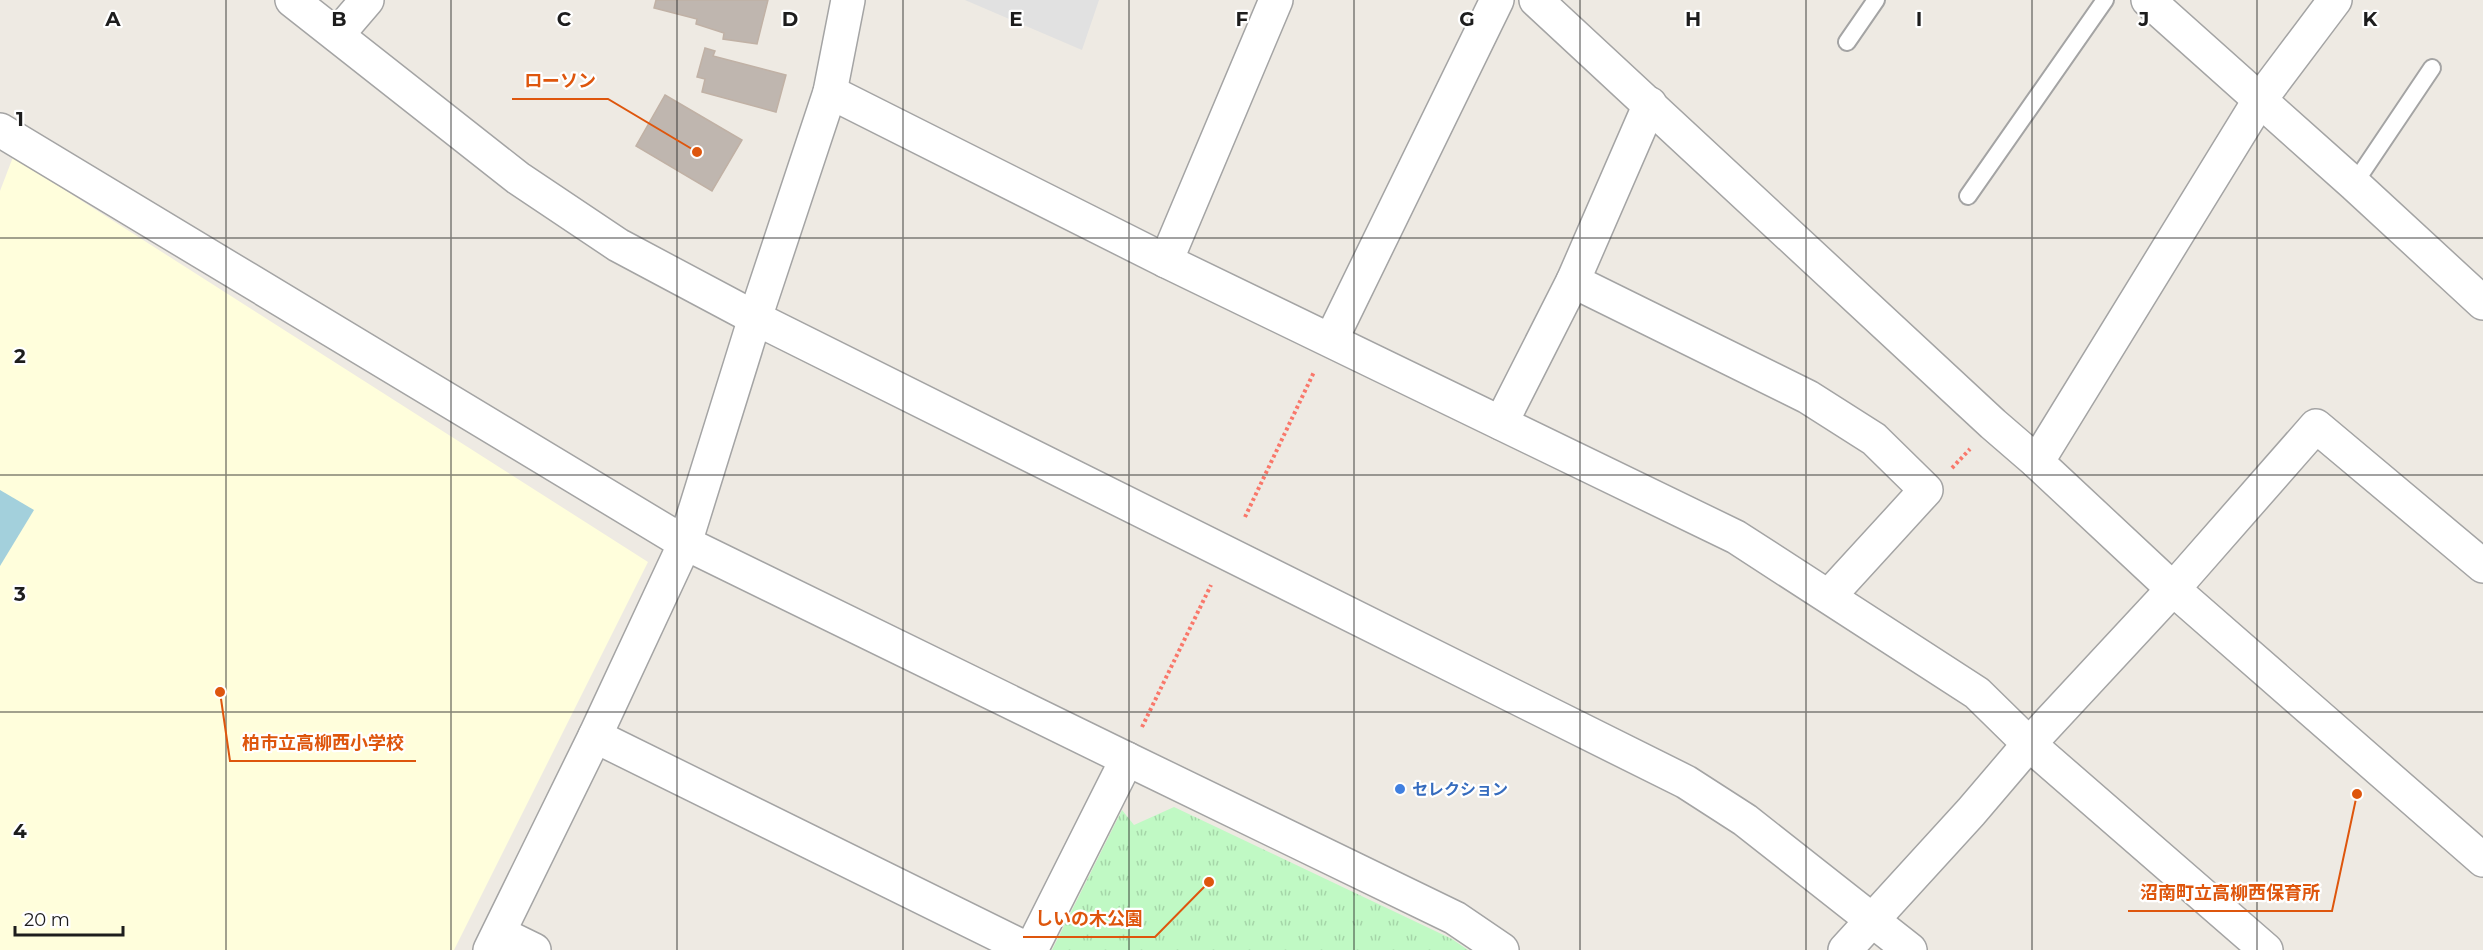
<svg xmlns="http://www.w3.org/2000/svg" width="2483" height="950" font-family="Montserrat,'Noto Sans JP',sans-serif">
  <defs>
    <pattern id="park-tufts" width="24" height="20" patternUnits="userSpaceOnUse" patternTransform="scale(1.5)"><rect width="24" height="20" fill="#c0f9c4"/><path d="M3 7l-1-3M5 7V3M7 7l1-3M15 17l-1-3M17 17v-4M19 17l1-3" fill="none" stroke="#a5d5a8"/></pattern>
  </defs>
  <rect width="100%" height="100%" fill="#eeeae3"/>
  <!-- education -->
  <path fill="#fffedc" d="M 13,157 L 648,562 L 454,950 L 0,950 L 0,191 Z"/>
  <!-- park -->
  <path fill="url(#park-tufts)" d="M 1174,807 L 1452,939 L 1468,950 L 1052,950 L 1122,810 L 1134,825 Z"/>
  <!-- parking -->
  <path fill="#e1e1e1" d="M 965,0 L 1099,0 L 1082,50 Z"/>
  <!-- water -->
  <path fill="#a3d0dc" d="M 0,490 L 34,510 L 0,566 Z"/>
  <!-- building -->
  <g fill="#bfb6af" stroke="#c0b1a5" stroke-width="1.5">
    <path d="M 656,0 L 768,0 L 757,44 L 723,39 L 724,33 L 696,24 L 697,19 L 654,8 Z"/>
    <path d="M 705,48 L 715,51 L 713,56 L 786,75 L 776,112 L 702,92 L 705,79 L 697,77 Z"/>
    <path d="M 665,95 L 742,140 L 712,191 L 636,146 Z"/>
  </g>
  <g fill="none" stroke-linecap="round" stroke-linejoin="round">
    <!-- service casing -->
    <g stroke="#a4a4a4" stroke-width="20">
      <g id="service">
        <path d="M 1847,42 L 1876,0"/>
        <path d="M 2354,184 L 2432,68"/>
        <path d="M 1968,196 L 2105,0"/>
      </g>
    </g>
    <!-- minor casing -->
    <g stroke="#a4a4a4" stroke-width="36">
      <g id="minor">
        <path d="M 1536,0 L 1993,424 L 2037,462 L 2173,589 L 2483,860"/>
        <path d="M 2148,0 L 2354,184 L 2483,303"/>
        <path d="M 337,35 L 367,0"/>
        <path d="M 830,92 L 1166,261 L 1736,537 L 1977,693 L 2029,744 L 2266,950"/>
        <path d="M 0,130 L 685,543 L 1127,759 L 1031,950"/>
        <path d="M 1166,261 L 1276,0"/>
        <path d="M 1573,281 L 1808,397 L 1874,439 L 1926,490 L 1829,596"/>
        <path d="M 1331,340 L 1497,0"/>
        <path d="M 1501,423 L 1573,281 L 1650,104"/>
        <path d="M 2037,462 L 2259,101 L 2335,0"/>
        <path d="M 2173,589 L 2316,426 L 2483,566"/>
        <path d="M 595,736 L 1029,950"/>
        <path d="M 1127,759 L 1455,918 L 1502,950"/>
        <path d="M 499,933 L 534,950"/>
        <path d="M 490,950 L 595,736 L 685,543 L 755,318 L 830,92 L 848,0"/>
      </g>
    </g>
    <!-- tertiary casing -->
    <g stroke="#a4a4a4" stroke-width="36">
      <g id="tertiary">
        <path d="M 292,0 L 518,178 L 618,245 L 755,318 L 1686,782 L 1745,820 L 1910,950"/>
        <path d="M 1845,950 L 1971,812 L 2029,744 L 2173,589"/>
      </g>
    </g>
    <!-- path -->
    <g stroke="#f9776a" stroke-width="4" stroke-dasharray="3 3" stroke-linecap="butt">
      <path d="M 1952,468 L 1970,449"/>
      <path d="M 1245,517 L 1314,372"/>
      <path d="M 1142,727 L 1211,585"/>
    </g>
    <!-- service -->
    <use href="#service" stroke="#fff" stroke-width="16"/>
    <!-- minor -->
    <use href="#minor" stroke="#fff" stroke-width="33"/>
    <!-- tertiary -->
    <use href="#tertiary" stroke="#fff" stroke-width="33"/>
  </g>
  <!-- grid -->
  <path fill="none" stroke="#1d1d1d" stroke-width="1.5" stroke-opacity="0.55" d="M 226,0 L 226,950M 451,0 L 451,950M 677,0 L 677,950M 903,0 L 903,950M 1129,0 L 1129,950M 1354,0 L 1354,950M 1580,0 L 1580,950M 1806,0 L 1806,950M 2032,0 L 2032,950M 2257,0 L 2257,950M 0,238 L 2483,238M 0,475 L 2483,475M 0,712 L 2483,712"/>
  <!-- markers -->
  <circle fill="#3f7fe0" stroke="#fff" stroke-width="2" cx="1400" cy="789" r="6"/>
  <g text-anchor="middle" stroke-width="4.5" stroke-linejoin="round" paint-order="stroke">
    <!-- shop labels -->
    <g font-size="16" font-weight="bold" fill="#366cbe" stroke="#fff" text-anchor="start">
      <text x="1412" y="795">セレクション</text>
    </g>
  </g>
  <g font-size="20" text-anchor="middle" font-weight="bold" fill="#1d1d1d" stroke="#fff" stroke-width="4.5" stroke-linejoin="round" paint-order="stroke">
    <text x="113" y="26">A</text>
    <text x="339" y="26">B</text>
    <text x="564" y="26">C</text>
    <text x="790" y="26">D</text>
    <text x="1016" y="26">E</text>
    <text x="1242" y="26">F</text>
    <text x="1467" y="26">G</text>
    <text x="1693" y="26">H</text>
    <text x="1919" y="26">I</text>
    <text x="2144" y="26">J</text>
    <text x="2370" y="26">K</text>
    <text x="20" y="126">1</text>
    <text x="20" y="363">2</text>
    <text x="20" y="601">3</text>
    <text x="20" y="838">4</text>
  </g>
  <!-- callouts -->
  <path fill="none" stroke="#de560d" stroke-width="2" d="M697 152L608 99H512M220 692L230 761H416M2357 794L2332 911H2128M1209 882L1155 937H1023"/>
  <g fill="#de560d" stroke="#fff" stroke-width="2">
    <circle cx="697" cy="152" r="6"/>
    <circle cx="220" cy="692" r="6"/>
    <circle cx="2357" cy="794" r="6"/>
    <circle cx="1209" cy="882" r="6"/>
  </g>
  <g font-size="18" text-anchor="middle" font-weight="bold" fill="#de560d" stroke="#fff" stroke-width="4.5" stroke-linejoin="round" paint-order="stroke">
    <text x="560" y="87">ローソン</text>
    <text x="323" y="749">柏市立高柳西小学校</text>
    <text x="2230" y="899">沼南町立高柳西保育所</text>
    <text x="1089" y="925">しいの木公園</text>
  </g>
  <!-- scale -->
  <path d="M15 926v9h108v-9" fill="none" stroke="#1d1d1d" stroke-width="3"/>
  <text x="24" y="926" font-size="18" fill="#1d1d1d" stroke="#ffffff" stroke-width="4.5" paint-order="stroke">20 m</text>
</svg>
